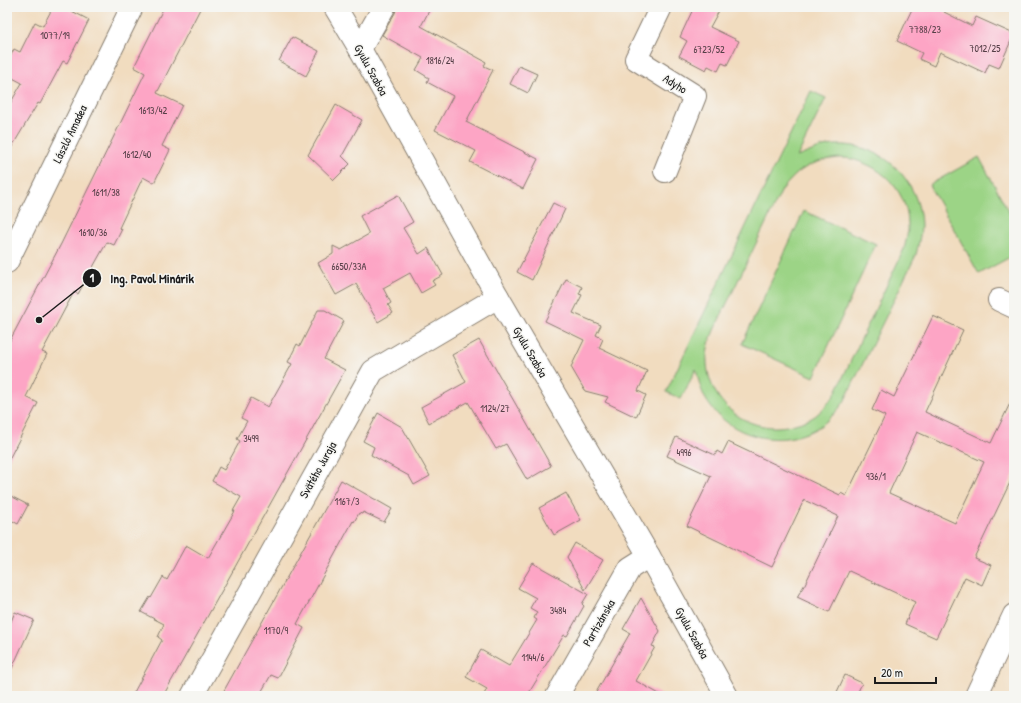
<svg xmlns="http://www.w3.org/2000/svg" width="1021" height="703" font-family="'Patrick Hand',sans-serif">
  <rect width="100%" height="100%" fill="#f6f6f2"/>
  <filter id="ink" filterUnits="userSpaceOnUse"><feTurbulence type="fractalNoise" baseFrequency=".025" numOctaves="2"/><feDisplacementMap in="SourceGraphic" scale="8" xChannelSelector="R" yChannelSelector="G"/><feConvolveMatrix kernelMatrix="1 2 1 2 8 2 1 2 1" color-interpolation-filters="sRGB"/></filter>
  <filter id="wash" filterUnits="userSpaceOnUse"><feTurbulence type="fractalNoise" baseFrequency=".012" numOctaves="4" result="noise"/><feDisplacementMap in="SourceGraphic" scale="16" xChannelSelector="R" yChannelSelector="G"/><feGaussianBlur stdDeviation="0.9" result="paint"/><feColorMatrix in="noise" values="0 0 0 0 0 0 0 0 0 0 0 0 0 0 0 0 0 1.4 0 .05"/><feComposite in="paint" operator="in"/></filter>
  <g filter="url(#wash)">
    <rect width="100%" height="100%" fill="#f1dcbf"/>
    <!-- green -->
    <g fill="#9cd486" stroke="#5c7851" fill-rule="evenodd">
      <path d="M 811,91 L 826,98 L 797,157 C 810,152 821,146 835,145 C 881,142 920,179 921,225 C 921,235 918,245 916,255 L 844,402 C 838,410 831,418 823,424 C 784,452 726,438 704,396 C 700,387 698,378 696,369 L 681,399 L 666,392 ZM 839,158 C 844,158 850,158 855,160 C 884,168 908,193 908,225 C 908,233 906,241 904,249 L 834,396 C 828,403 823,410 815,416 C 809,420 802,422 795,424 C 750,438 704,402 707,355 C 708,345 711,337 715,328 L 782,190 C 799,168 812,161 839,158 Z"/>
      <path d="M 979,157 L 1014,221 L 1014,255 L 979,274 L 929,185 Z"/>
      <path d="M 804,211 L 876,244 L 814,377 L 742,344 Z"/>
    </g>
    <g id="blocks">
      <!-- building -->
      <g fill="#fda5c5" fill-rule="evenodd">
        <path d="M 53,7 L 64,7 L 89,20 L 67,63 L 63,61 L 40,104 L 38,103 L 7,155 L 7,109 L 22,83 L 7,75 L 7,63 L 14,49 L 20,52 L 35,22 L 43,26 Z"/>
        <path d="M 164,7 L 201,7 L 157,93 L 182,105 L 162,146 L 170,150 L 154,183 L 143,177 L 119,228 L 122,229 L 114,245 L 107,242 L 78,294 L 74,292 L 42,352 L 47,354 L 26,397 L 38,403 L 7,463 L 7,346 L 61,244 L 145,73 L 134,67 Z"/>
        <path d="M 397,7 L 431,7 L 421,26 L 486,62 L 484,66 L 493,70 L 466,122 L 538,159 L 523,189 L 470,162 L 476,151 L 435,130 L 453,96 L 427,82 L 429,78 L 416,70 L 423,58 L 382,35 L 395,13 Z"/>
        <path d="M 694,7 L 721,7 L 710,27 L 739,41 L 727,65 L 722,63 L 718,71 L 708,66 L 706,70 L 679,56 L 687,41 L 680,37 Z"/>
        <path d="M 913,7 L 947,7 L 944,12 L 972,26 L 976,17 L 1014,34 L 999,68 L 989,64 L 985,73 L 940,52 L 934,66 L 919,59 L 922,53 L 897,41 Z"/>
        <path d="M 292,37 L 319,51 L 306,76 L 279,61 Z"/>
        <path d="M 519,66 L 537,74 L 528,93 L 510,84 Z"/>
        <path d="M 336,105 L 362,120 L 342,156 L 350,164 L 334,180 L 308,155 Z"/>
        <path d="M 398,195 L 413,222 L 403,228 L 419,254 L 428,248 L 443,275 L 432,281 L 435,285 L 421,293 L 410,273 L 383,288 L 391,303 L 388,305 L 393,313 L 378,322 L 356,284 L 336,295 L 318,263 L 333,254 L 333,246 L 341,250 L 369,234 L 360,216 Z"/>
        <path d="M 553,203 L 565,209 L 532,280 L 517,272 Z"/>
        <path d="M 566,279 L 582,287 L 579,294 L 582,295 L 573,313 L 601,325 L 596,335 L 603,339 L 599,348 L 647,371 L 638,391 L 646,395 L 636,417 L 605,402 L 608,397 L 585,391 L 571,367 L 584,340 L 545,321 Z"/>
        <path d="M 318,310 L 325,310 L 344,321 L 324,359 L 345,370 L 163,696 L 132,696 L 162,640 L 158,637 L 164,624 L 141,612 L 150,597 L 151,598 L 163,577 L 167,580 L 186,545 L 208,558 L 235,511 L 233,511 L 241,497 L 212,481 L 219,467 L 224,470 L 240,441 L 237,439 L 247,421 L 241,418 L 251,398 L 268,407 L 292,364 L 288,362 L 297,344 L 300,346 Z"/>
        <path d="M 933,316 L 963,330 L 925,412 L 991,443 L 1014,395 L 1014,474 L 974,558 L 991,565 L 982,585 L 965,577 L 936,638 L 905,624 L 915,602 L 849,571 L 829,612 L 797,597 L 805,584 L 838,516 L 804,500 L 772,567 L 687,526 L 711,476 L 667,456 L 676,437 L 715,455 L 717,451 L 722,454 L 728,442 L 840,495 L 841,493 L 846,496 L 885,416 L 872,410 L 881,390 L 894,397 ZM 917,432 L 984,462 L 955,523 L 889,493 Z"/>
        <path d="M 479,340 L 551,466 L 527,480 L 506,444 L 496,449 L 468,402 L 429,423 L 421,407 L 466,382 L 452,355 Z"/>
        <path d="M 378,413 L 402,427 L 430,476 L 414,485 L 409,476 L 371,455 L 374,447 L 363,441 Z"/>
        <path d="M 341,480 L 392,509 L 384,522 L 363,512 L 362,514 L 359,513 L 354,522 L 353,521 L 297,624 L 304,628 L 278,678 L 271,675 L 259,696 L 221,696 Z"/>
        <path d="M 566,493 L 581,520 L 554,535 L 539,508 Z"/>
        <path d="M 7,494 L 28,505 L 18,524 L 7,518 Z"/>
        <path d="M 575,543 L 603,560 L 585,590 L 567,557 Z"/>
        <path d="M 533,563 L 588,594 L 582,604 L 584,606 L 567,636 L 564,635 L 527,696 L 483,696 L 487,689 L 466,677 L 481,650 L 509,666 L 537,620 L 534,618 L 537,612 L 530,608 L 536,598 L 518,588 Z"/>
        <path d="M 641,598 L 660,631 L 652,646 L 655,647 L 636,681 L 663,696 L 594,696 L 630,633 L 623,629 Z"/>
        <path d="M 15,612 L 34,620 L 7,679 L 7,631 Z"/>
        <path d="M 845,675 L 862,683 L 856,696 L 835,696 Z"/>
      </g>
    </g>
  </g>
  <g filter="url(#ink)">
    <use href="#blocks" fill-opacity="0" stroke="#867c6e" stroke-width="1"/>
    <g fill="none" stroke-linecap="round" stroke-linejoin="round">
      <!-- minor casing -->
      <g stroke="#867c6e" stroke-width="24">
        <g id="minor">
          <path d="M 661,7 L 636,59 L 695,96 L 665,171"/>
          <path d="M 360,49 L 384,7"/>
          <path d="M 7,262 L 132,7"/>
          <path d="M 999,300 L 1014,307"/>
          <path d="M 192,696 L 373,371 L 498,297"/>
          <path d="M 557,696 L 630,568 L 649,556"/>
          <path d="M 976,696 L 1014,615"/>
        </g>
      </g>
      <!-- tertiary casing -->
      <g stroke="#867c6e" stroke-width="24">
        <path id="tertiary" d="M 335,7 L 360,49 L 498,297 L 649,556 L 727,696"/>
      </g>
      <!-- minor -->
      <use href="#minor" stroke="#fff" stroke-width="22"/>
      <!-- tertiary -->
      <use href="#tertiary" stroke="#fff" stroke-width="22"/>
    </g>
  </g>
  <g text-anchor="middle" stroke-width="3" stroke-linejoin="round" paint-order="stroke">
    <!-- number labels -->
    <g font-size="10" fill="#543e46">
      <text x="925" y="33">7788/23</text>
      <text x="55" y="39">1077/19</text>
      <text x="985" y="52">7012/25</text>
      <text x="709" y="53">6723/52</text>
      <text x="440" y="64">1816/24</text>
      <text x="153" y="114">1613/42</text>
      <text x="137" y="158">1612/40</text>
      <text x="106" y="196">1611/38</text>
      <text x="93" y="236">1610/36</text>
      <text x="349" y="270">6650/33A</text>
      <text x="495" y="412">1124/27</text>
      <text x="251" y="442">3499</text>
      <text x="684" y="456">4996</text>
      <text x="876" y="480">936/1</text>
      <text x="347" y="505">1167/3</text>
      <text x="558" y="614">3484</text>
      <text x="276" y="634">1170/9</text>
      <text x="533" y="661">1144/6</text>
    </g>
    <!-- street labels -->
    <g font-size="12" fill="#1c1c1c" stroke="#f6f6f2">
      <text transform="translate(371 70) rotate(61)" y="4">Gyulu Szabóa</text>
      <text transform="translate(675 84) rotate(32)" y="4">Adyho</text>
      <text transform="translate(70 134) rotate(-64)" y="4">László Amadea</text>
      <text transform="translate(530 352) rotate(60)" y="4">Gyulu Szabóa</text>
      <text transform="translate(318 470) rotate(-61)" y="4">Svätého Juraja</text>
      <text transform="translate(599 623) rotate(-60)" y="4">Partizánska</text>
      <text transform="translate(692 633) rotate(61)" y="4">Gyulu Szabóa</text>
    </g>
  </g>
  <!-- callouts -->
  <path fill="none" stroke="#1c1c1c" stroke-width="1.5" d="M39 320L92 278"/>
  <g fill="#1c1c1c" stroke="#f6f6f2" stroke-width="1.5">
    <circle cx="39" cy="320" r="4"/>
    <circle cx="92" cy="278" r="10"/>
  </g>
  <g font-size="12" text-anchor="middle" font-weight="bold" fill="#fff">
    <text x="92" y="282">1</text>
  </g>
  <g font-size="13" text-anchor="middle" font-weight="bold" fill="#1c1c1c" stroke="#f6f6f2" stroke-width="3" stroke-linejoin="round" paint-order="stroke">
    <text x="152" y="283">Ing. Pavol Minárik</text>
  </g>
  <!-- margin -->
  <rect width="1021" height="703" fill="none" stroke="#f6f6f2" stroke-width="24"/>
  <!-- scale -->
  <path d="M875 677v6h61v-6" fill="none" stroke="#1c1c1c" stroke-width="2"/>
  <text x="881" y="677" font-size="12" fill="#1c1c1c" stroke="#f6f6f2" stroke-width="3" paint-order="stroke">20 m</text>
</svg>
